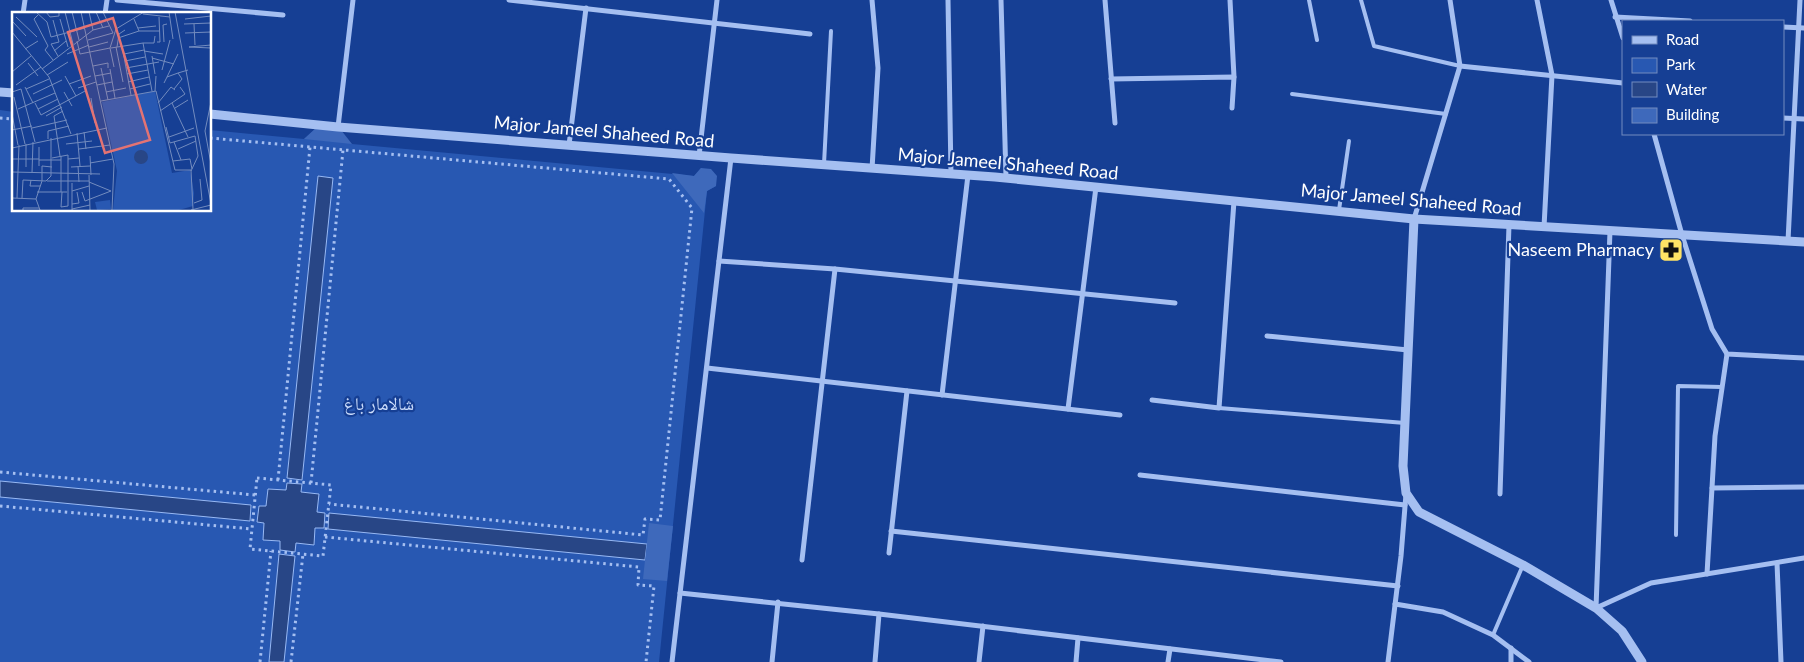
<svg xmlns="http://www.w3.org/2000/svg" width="1804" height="662" font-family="Lato,'Noto Naskh Arabic',sans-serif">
  <rect width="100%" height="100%" fill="#163f94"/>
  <!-- green -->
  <path fill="#2858b2" d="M 0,110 L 14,112 L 14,210 L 210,210 L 210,130 L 304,139 L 316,128 L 352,144 L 694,176 L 701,168 L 716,186 L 707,191 L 659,662 L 0,662 Z"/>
  <!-- water -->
  <g fill="#284686" stroke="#98b9f4">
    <path d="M 318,176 L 333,178 L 302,480 L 287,478 Z"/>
    <path d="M 0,481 L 251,505 L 250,521 L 0,497 Z"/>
    <path d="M 287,483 L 302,484 L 301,492 L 319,494 L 317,512 L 325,513 L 324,528 L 315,528 L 314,545 L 296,543 L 295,552 L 280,550 L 280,541 L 263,540 L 264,523 L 257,522 L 259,506 L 266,506 L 268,489 L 286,490 Z"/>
    <path d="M 329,513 L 647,544 L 645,560 L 328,529 Z"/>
    <path d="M 279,554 L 295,556 L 284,662 L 269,662 Z"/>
  </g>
  <!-- building -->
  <g fill="#3e69bb">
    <path d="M 316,128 L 341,130 L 352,144 L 304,139 Z"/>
    <path d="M 701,168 L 711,169 L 717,176 L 716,186 L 707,191 L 704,213 L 672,173 L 694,176 Z"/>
    <path d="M 649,523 L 673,526 L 667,581 L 643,579 Z"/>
  </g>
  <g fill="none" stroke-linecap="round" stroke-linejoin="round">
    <!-- path -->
    <g stroke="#a5bff1" stroke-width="3" stroke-dasharray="2.5 4" stroke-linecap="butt">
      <path d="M 0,118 L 14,119"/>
      <path d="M 210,138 L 669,179 L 692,208 L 660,520 L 645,519 L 643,535 L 329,504"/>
      <path d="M 0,472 L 255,495"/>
      <path d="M 257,478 L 331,485 L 323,556 L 250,549 Z"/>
      <path d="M 278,480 L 310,147"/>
      <path d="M 311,483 L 343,150"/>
      <path d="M 0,506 L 252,529"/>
      <path d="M 325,537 L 639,567 L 638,585 L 654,586 L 646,662"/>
      <path d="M 260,662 L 271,551"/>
      <path d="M 291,662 L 303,554"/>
    </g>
    <!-- service -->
    <g stroke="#a5bff1" stroke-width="4">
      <path d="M 1309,0 L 1317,40"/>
      <path d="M 1361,0 L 1374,46 L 1460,66"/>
      <path d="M 1292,94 L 1446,114"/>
      <path d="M 824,164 L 831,31"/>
      <path d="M 1339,210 L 1349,141"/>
      <path d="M 1219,408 L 1405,423"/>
      <path d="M 1676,535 L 1678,386 L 1722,387"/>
      <path d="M 1493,635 L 1523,565"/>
    </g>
    <!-- minor -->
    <g stroke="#a5bff1" stroke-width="5">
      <path d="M 117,0 L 283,15"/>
      <path d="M 509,0 L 810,34"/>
      <path d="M 948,0 L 951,174"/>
      <path d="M 1001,0 L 1006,178"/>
      <path d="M 1105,0 L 1115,123"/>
      <path d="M 1230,0 L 1234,77"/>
      <path d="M 1450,0 L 1460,66"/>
      <path d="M 1537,0 L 1552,75 L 1544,227"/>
      <path d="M 1611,0 L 1623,38"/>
      <path d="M 23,14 L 25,0"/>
      <path d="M 105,14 L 107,0"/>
      <path d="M 1615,17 L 1690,21"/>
      <path d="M 1783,27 L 1804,28"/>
      <path d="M 1111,79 L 1234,77 L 1232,108"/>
      <path d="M 1783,118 L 1804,119"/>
      <path d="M 338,127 L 353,0"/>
      <path d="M 1654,134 L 1682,235 L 1712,329 L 1727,354 L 1804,358"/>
      <path d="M 569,145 L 586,8"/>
      <path d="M 699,156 L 717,0"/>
      <path d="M 872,169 L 878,68 L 872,0"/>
      <path d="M 1414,219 L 1460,66 L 1623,83"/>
      <path d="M 1610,231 L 1596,608 L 1651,583 L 1804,558"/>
      <path d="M 1788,241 L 1800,0"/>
      <path d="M 719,261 L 835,269 L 1175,303"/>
      <path d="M 1267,336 L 1408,350"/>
      <path d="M 707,368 L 1120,415"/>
      <path d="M 942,395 L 968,175"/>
      <path d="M 1152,400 L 1219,408 L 1234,201"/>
      <path d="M 1068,409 L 1096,187"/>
      <path d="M 1140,475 L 1405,505"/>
      <path d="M 1712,488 L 1804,487"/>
      <path d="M 1500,494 L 1509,225"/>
      <path d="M 891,531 L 1398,586"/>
      <path d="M 889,553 L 907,391"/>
      <path d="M 802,560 L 835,269"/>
      <path d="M 1777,563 L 1781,662"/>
      <path d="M 1707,574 L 1715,436 L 1727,354"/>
      <path d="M 680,593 L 879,614 L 1281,662"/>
      <path d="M 1395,604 L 1443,612 L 1493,635 L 1529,662"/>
      <path d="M 1511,648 L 1511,662"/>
      <path d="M 672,662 L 731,158"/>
      <path d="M 772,662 L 778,602"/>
      <path d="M 875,662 L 879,614"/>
      <path d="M 979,662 L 983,626"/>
      <path d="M 1076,662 L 1078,638"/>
      <path d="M 1168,662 L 1170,649"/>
      <path d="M 1388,662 L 1401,556 L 1406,494"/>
    </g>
    <!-- tertiary -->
    <g stroke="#a5bff1" stroke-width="9">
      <path d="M 0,92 L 14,93"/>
      <path d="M 210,114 L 338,127 L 731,158 L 995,177 L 1414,219 L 1804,242"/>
      <path d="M 1414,219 L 1403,466 L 1406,493 L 1419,512 L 1523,565 L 1596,608 L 1622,631 L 1642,662"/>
    </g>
  </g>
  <!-- icons -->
  <defs>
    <g id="pharmacy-square" transform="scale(1.25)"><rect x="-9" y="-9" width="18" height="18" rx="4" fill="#ffe365" stroke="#163f94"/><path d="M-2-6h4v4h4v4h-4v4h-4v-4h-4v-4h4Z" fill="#111"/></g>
  </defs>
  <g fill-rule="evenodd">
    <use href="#pharmacy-square" x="1671" y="250"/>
  </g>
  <g text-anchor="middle" stroke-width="4.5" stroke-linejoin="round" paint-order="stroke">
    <!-- street labels -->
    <g font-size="18" fill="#fff" stroke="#163f94">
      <text transform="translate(604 132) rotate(5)" y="6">Major Jameel Shaheed Road</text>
      <text transform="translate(1008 164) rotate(5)" y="6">Major Jameel Shaheed Road</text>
      <text transform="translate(1411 200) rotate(5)" y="6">Major Jameel Shaheed Road</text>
    </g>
    <!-- poi labels -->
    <g font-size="18" fill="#fff" stroke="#163f94" text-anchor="end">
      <text x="1654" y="256">Naseem Pharmacy</text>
    </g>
    <!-- park labels -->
    <g font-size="18" fill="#ccddfc" stroke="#163f94">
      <text x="379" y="410">شالامار باغ</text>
    </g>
  </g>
  <!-- overview -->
  <g transform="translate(12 12)">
    <rect width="199" height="199" fill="#163f94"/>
    <path d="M 143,79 L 160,161 L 178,158 L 182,181 L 181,194 L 167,198 L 101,198 L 105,159 L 90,90 ZM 98,188 L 99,197 L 85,198 L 83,190 Z" fill="#2858b2"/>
    <path d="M122 145a7 7 0 1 1 14 0a7 7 0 1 1-14 0Z" fill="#284686"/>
    <path fill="none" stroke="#738cbf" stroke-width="1" d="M 24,0 L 35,10 L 39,25 L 73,16M 34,0 L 38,5 L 47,4 L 47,0M 53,0 L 61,32M 60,0 L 67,28M 69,0 L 102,152 L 100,198M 84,0 L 91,16M 157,0 L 161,27M 163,0 L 199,192M 131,2 L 158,5M 26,3 L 22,7 L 36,34 L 33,38 L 41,48M 4,5 L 25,25M 48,7 L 56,35M 173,7 L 199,4M 41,8 L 47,30 L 39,32 L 46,44M 1,10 L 14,24M 172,12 L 199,11M 182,12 L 183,33M 126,16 L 144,14M 81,18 L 97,14M 127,19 L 148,19M 0,20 L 37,65 L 59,122M 173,21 L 199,20M 106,26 L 127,19 L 122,7M 76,28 L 101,21 L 91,0M 65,29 L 68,42 L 98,36 L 104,17 L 132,0M 145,30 L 148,30 L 147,5M 152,30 L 151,13 L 155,12M 131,31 L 142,31 L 143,24M 199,33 L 177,35 L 199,36M 110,34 L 119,83M 77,35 L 96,30M 104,35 L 111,70M 105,35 L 107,22 L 113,18M 98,36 L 102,55M 99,36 L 131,31 L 140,79M 13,37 L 26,29M 42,39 L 54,29M 132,39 L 151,42M 55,42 L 77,33M 112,42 L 132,38M 140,44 L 143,62M 140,46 L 162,52M 113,49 L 133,45M 16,51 L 26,64M 81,54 L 96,51 L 96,56M 89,56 L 96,88M 114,56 L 147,50M 30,57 L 81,18 L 77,0M 98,57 L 103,86M 150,58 L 158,28M 0,60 L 19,44M 115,62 L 136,58M 35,63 L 56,50M 53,64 L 64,84M 83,64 L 99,61M 155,65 L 166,42M 116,70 L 137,65M 152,71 L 155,65 L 166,61M 57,72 L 79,64M 4,73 L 29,55M 85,73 L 100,70M 13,75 L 21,91M 66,76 L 84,70M 14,77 L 37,67M 118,77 L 138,72M 162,77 L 170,67 L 166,61 L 176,58M 143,79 L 144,64M 0,80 L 9,77 L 23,130M 52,80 L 60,94M 94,80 L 114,76M 21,82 L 50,68M 2,85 L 13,132M 79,86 L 83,111M 89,89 L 144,79 L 163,158 L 179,158 L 181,197M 199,90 L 193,119 L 199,152M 23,91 L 29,103 L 73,79M 146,91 L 159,75 L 163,78M 160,91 L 176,125M 163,96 L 176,88M 6,97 L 43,81M 26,97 L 46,87M 148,99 L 173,82 L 168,75M 0,102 L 6,133M 34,104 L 50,95M 154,115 L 158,131 L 183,124 L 186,144 L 179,159M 20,116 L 55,108M 0,118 L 20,114M 72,120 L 74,137M 65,121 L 68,154M 157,125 L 182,116M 36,127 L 36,119 L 57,114M 162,130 L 169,148M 54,132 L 80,129M 0,136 L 95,116M 67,137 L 98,133M 166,137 L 184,129M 48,144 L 42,104 L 51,99M 78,144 L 79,163M 40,146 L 56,143 L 56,147 L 67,146M 0,147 L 27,147M 56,147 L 56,194M 27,148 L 49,148M 161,149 L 178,147 L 180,157M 78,151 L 101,147M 27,154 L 27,135M 66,154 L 67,170M 14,155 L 14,132M 59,155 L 78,154M 0,160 L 88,162M 20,161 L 21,130M 77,163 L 78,198M 19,168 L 18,174 L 28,174M 35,169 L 77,169M 60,171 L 60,198M 60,179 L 77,174M 25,180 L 55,180M 49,180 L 49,144M 50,180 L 49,195 L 56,194M 70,180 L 73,189 L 99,179 L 77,170M 0,186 L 24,187M 5,186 L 7,133M 10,186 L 11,168 L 34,169 L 39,164 L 39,126M 182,191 L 190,188 L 188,167M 60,192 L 67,191 L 65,180M 60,197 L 78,193M 11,198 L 11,196 L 27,196M 28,198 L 24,187 L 30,169 L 30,154 L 40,155M 179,198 L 199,193"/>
    <path fill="#e47373" fill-opacity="0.15" stroke="#e47373" stroke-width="2.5" d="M 101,6 L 138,128 L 93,141 L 56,20 Z"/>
    <rect width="199" height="199" fill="none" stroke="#fff" stroke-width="2.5"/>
  </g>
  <!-- legend -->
  <rect x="1622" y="20" width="162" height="115" fill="#163f94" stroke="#738cbf"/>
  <rect x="1632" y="36" width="25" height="8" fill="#a5bff1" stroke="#738cbf"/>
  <text x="1666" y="45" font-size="15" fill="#ffffff">Road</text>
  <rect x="1632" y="58" width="25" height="15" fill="#2858b2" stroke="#738cbf"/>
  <text x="1666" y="70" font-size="15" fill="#ffffff">Park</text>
  <rect x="1632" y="82" width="25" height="15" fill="#284686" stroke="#738cbf"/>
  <text x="1666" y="95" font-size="15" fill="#ffffff">Water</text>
  <rect x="1632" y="108" width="25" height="15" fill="#3e69bb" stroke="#738cbf"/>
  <text x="1666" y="120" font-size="15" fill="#ffffff">Building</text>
</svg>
